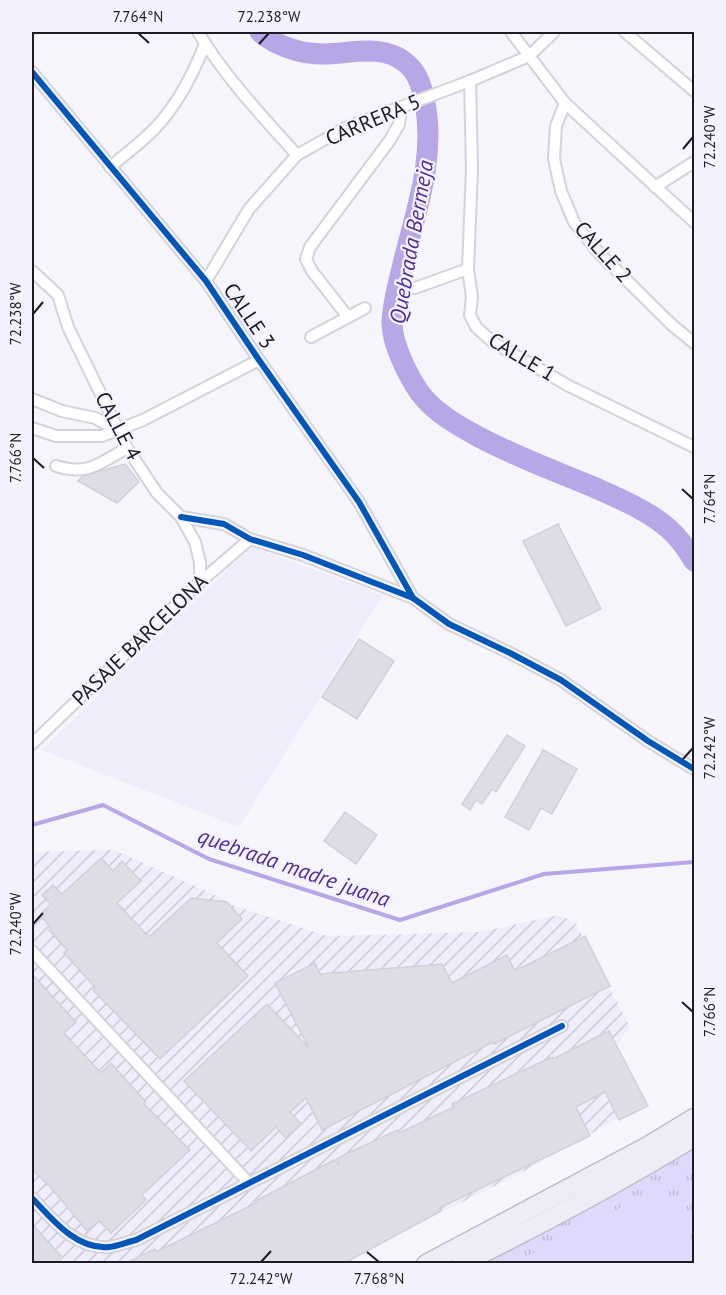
<svg xmlns="http://www.w3.org/2000/svg" width="726" height="1295" font-family="'PT Sans',sans-serif">
  <defs>
    <pattern id="industrial-furrows" width="10" height="10" patternUnits="userSpaceOnUse" patternTransform="scale(1.5)"><rect width="10" height="10" fill="#efecfc"/><path d="M-1 1l2-2M0 10L10 0M9 11l2-2" fill="none" stroke="#cccad8"/></pattern>
    <pattern id="park-tufts" width="24" height="20" patternUnits="userSpaceOnUse" patternTransform="scale(1.5)"><rect width="24" height="20" fill="#e1d9fc"/><path d="M3 7l-1-3M5 7V3M7 7l1-3M15 17l-1-3M17 17v-4M19 17l1-3" fill="none" stroke="#c1bad8"/></pattern>
  </defs>
  <rect width="100%" height="100%" fill="#f6f5fb"/>
  <!-- built -->
  <path fill="#efecfc" d="M 251,547 L 383,595 L 239,827 L 42,750 Z"/>
  <!-- industrial -->
  <path fill="url(#industrial-furrows)" d="M 114,850 L 217,896 L 235,906 L 327,936 L 480,932 L 558,915 L 575,922 L 630,1027 L 617,1045 L 645,1103 L 519,1174 L 338,1263 L 32,1263 L 32,852 Z"/>
  <!-- park -->
  <path fill="url(#park-tufts)" d="M 694,1137 L 694,1263 L 461,1264 Z"/>
  <!-- pitch -->
  <path fill="#e1d9fc" d="M 664,1185 L 694,1244 L 694,1263 L 523,1263 L 521,1259 Z"/>
  <g fill="none" stroke-linecap="round" stroke-linejoin="round">
    <!-- stream -->
    <path stroke="#b8a7e6" stroke-width="4" d="M 32,825 L 103,805 L 209,859 L 400,920 L 544,874 L 694,862"/>
    <!-- river -->
    <path stroke="#b8a7e6" stroke-width="21" d="M 260,32 C 277,46 300,54 323,54 C 351,54 382,43 406,63 C 419,74 422,88 425,103 C 436,161 414,216 401,272 C 397,288 393,305 392,321 C 391,342 408,376 420,393 C 434,412 457,425 477,436 C 516,457 558,472 598,489 C 622,500 649,511 669,529 C 679,538 687,549 694,561"/>
  </g>
  <!-- building -->
  <g fill="#dedde5" stroke="#d2d0d8" stroke-width="1.5">
    <path d="M 125,464 L 139,482 L 117,503 L 78,481 L 83,476 Z"/>
    <path d="M 558,524 L 601,609 L 566,626 L 523,541 Z"/>
    <path d="M 359,639 L 394,661 L 357,719 L 322,697 Z"/>
    <path d="M 507,735 L 525,746 L 496,792 L 492,789 L 482,804 L 476,800 L 470,810 L 462,804 Z"/>
    <path d="M 543,750 L 577,769 L 552,814 L 541,808 L 529,830 L 505,817 Z"/>
    <path d="M 345,812 L 377,835 L 356,864 L 324,841 Z"/>
    <path d="M 101,858 L 113,871 L 122,861 L 141,881 L 117,903 L 149,937 L 191,898 L 227,902 L 242,919 L 217,943 L 248,976 L 160,1059 L 93,990 L 95,987 L 64,953 L 67,950 L 49,930 L 51,928 L 40,915 L 51,904 L 42,895 L 53,885 L 62,894 Z"/>
    <path d="M 585,936 L 610,986 L 494,1044 L 493,1042 L 322,1130 L 306,1098 L 290,1112 L 301,1124 L 286,1138 L 276,1127 L 251,1151 L 184,1081 L 267,1004 L 309,1048 L 275,983 L 315,963 L 320,974 L 442,964 L 452,983 L 507,955 L 515,971 Z"/>
    <path d="M 32,974 L 76,1022 L 64,1033 L 101,1073 L 111,1063 L 146,1102 L 144,1104 L 190,1150 L 142,1195 L 146,1200 L 111,1233 L 99,1221 L 87,1231 L 52,1189 L 32,1169 Z"/>
    <path d="M 609,1031 L 648,1106 L 619,1120 L 605,1092 L 576,1107 L 590,1136 L 439,1208 L 441,1211 L 345,1263 L 126,1263 L 155,1249 L 156,1252 L 256,1203 L 256,1201 L 334,1160 L 339,1165 L 337,1159 L 346,1154 L 398,1130 L 399,1133 L 454,1107 L 452,1104 L 552,1057 L 553,1059 Z"/>
    <path d="M 32,1224 L 61,1256 L 53,1263 L 32,1263 Z"/>
  </g>
  <g fill="none" stroke-linecap="round" stroke-linejoin="round">
    <!-- street casing -->
    <g stroke="#d5d2db" stroke-width="14">
      <g id="street">
        <path d="M 198,32 C 225,77 262,116 297,155"/>
        <path d="M 511,32 L 565,103 L 694,222"/>
        <path d="M 625,32 L 694,91"/>
        <path d="M 32,72 L 206,281 L 259,360 L 359,502 L 413,598"/>
        <path d="M 470,81 L 472,168 L 468,269 L 472,297 L 470,315 L 476,327 L 494,343 L 569,386 L 694,447"/>
        <path d="M 565,103 L 556,126 L 554,159 L 561,191 L 574,222 L 598,252 L 672,325 L 694,343"/>
        <path d="M 110,167 C 122,157 134,148 146,137 C 173,113 192,77 205,44"/>
        <path d="M 655,187 L 694,162"/>
        <path d="M 32,271 L 58,295 L 68,327 L 127,448 L 157,493 L 181,517 L 195,542 L 200,562 L 200,582"/>
        <path d="M 206,281 L 249,209 L 297,155 L 345,128 L 470,81 L 529,56 L 554,32"/>
        <path d="M 415,288 L 468,269"/>
        <path d="M 348,317 L 312,271 L 306,259 L 310,247 L 390,140 L 399,124 L 401,107"/>
        <path d="M 311,337 L 365,308"/>
        <path d="M 32,399 L 62,411 L 95,418 L 117,430"/>
        <path d="M 32,428 L 56,436 L 102,436 L 143,420 L 259,360"/>
        <path d="M 56,466 C 88,476 100,463 127,448"/>
        <path d="M 181,517 L 224,524 L 250,539 L 303,555 L 413,598 L 449,624 L 510,653 L 561,680 L 648,741 L 694,769"/>
        <path d="M 32,744 L 200,582 L 250,539"/>
        <path d="M 32,951 L 248,1182"/>
        <path d="M 32,1198 C 52,1219 76,1250 109,1247 C 118,1246 127,1242 136,1240 L 562,1026"/>
      </g>
    </g>
    <!-- highway casing -->
    <g stroke="#c0bdc9" stroke-width="21">
      <g id="highway">
        <path d="M 426,1264 L 648,1146 L 694,1118"/>
        <path d="M 461,1264 C 540,1225 619,1183 694,1137"/>
      </g>
    </g>
    <!-- street -->
    <use href="#street" stroke="#fefefe" stroke-width="10"/>
    <!-- highway -->
    <use href="#highway" stroke="#eeecf5" stroke-width="18"/>
    <!-- cycleway casing -->
    <g stroke="#f4f2fe" stroke-width="10">
      <g id="cycleway">
        <path d="M 32,72 L 206,281 L 259,360 L 359,502 L 413,598"/>
        <path d="M 181,517 L 224,524 L 250,539 L 303,555 L 413,598 L 449,624 L 510,653 L 561,680 L 648,741 L 694,769"/>
        <path d="M 32,1198 C 52,1219 76,1250 109,1247 C 118,1246 127,1242 136,1240 L 562,1026"/>
      </g>
    </g>
    <!-- cycleway -->
    <use href="#cycleway" stroke="#0057b8" stroke-width="6"/>
  </g>
  <!-- ticks -->
  <path fill="none" stroke="#1d1b26" stroke-width="2" d="M 138,33 L 149,43M 259,44 L 269,33M 683,149 L 693,137M 33,314 L 43,302M 33,458 L 44,468M 682,489 L 693,499M 683,759 L 693,748M 33,924 L 43,913M 682,1002 L 693,1012M 367,1252 L 379,1262M 261,1262 L 271,1251"/>
  <g text-anchor="middle" stroke-width="4.5" stroke-linejoin="round" paint-order="stroke">
    <!-- street labels -->
    <g font-size="21" fill="#1d1b26" stroke="#f4f2fe">
      <text transform="translate(373 120) rotate(-23)" y="7">CARRERA 5</text>
      <text transform="translate(603 252) rotate(48)" y="7">CALLE 2</text>
      <text transform="translate(249 316) rotate(56)" y="7">CALLE 3</text>
      <text transform="translate(522 357) rotate(31)" y="7">CALLE 1</text>
      <text transform="translate(118 426) rotate(62)" y="7">CALLE 4</text>
      <text transform="translate(140 640) rotate(-44)" y="7">PASAJE BARCELONA</text>
    </g>
    <!-- water labels -->
    <g font-size="22" font-style="italic" fill="#522c92" stroke="#f4f2fe">
      <text transform="translate(411 242) rotate(-80)" y="8">Quebrada Bermeja</text>
      <text transform="translate(294 867) rotate(19)" y="8">quebrada madre juana</text>
    </g>
  </g>
  <!-- border -->
  <rect width="726" height="1295" fill="none" stroke="#f4f2fe" stroke-width="66"/>
  <rect x="33" y="33" width="660" height="1229" fill="none" stroke="#1d1b26" stroke-width="2"/>
  <g font-size="15" text-anchor="middle" fill="#1d1b26">
    <text x="138" y="22">7.764°N</text>
    <text x="269" y="22">72.238°W</text>
    <text transform="translate(710 137) rotate(-90)" y="5">72.240°W</text>
    <text transform="translate(16 314) rotate(-90)" y="5">72.238°W</text>
    <text transform="translate(16 458) rotate(-90)" y="5">7.766°N</text>
    <text transform="translate(710 499) rotate(-90)" y="5">7.764°N</text>
    <text transform="translate(710 748) rotate(-90)" y="5">72.242°W</text>
    <text transform="translate(16 924) rotate(-90)" y="5">72.240°W</text>
    <text transform="translate(710 1012) rotate(-90)" y="5">7.766°N</text>
    <text x="261" y="1284">72.242°W</text>
    <text x="379" y="1284">7.768°N</text>
  </g>
</svg>
